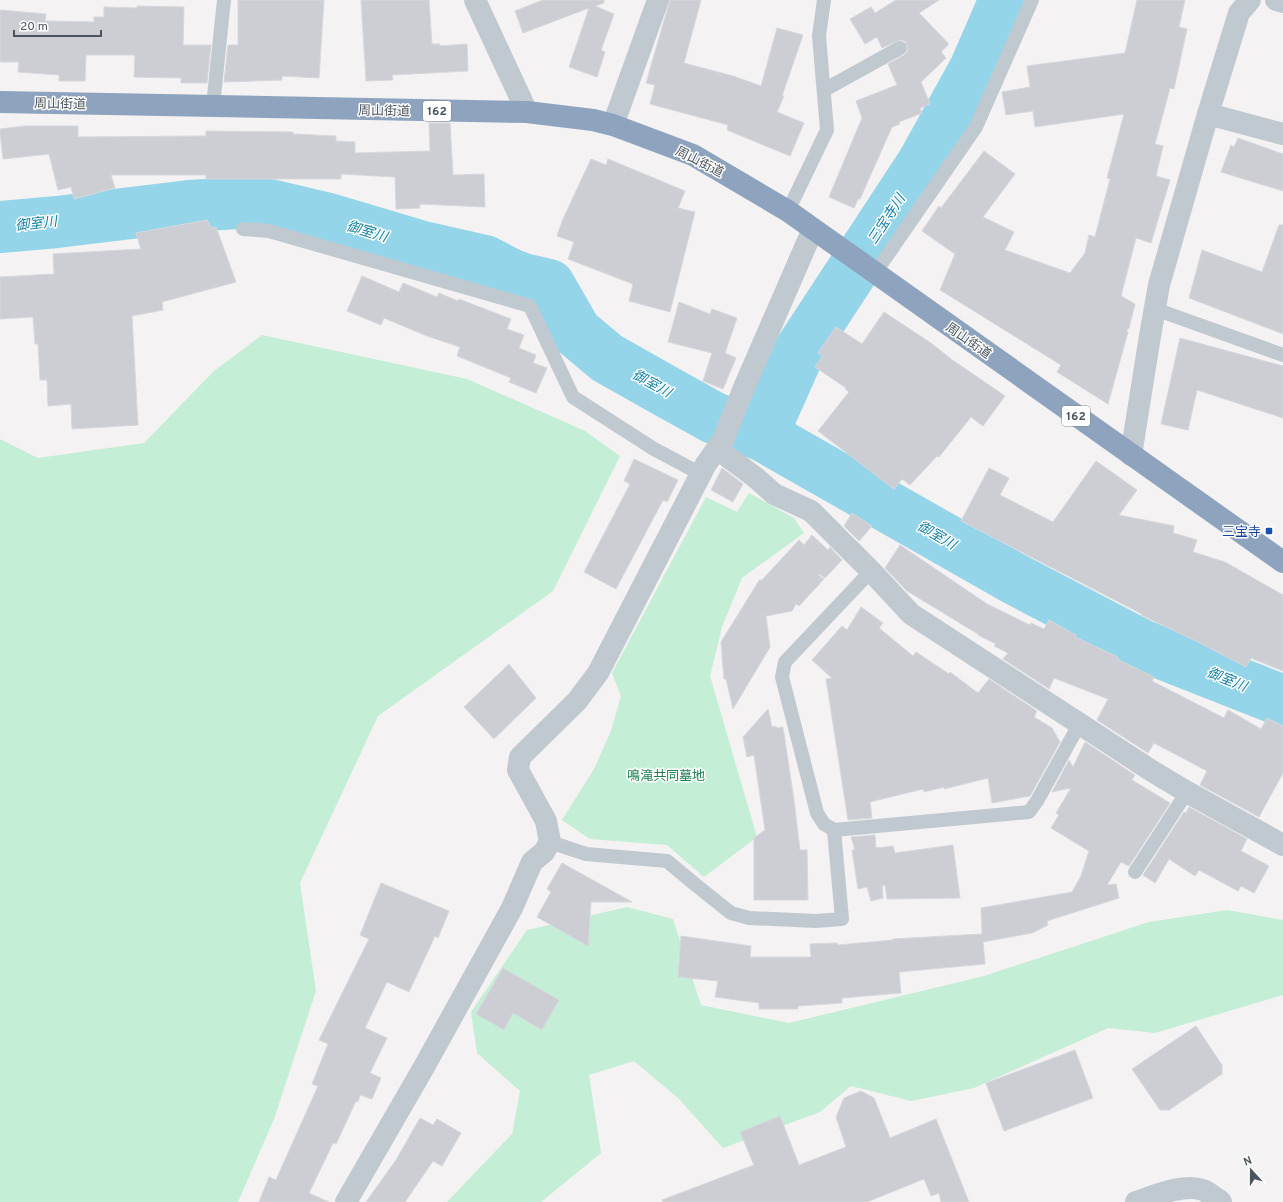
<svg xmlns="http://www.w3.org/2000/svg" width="1283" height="1202" font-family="Overpass,'Noto Sans JP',sans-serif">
  <rect width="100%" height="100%" fill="#f4f2f2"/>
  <!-- green -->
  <g fill="#c4eed6">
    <path d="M 262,335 L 467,379 L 585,431 L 620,456 L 553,591 L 378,716 L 300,883 L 316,991 L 274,1119 L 238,1202 L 0,1202 L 0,439 L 38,458 L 144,443 L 214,371 Z"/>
    <path d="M 749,493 L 794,518 L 804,533 L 742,578 L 722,627 L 710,676 L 757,837 L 704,877 L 667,845 L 590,839 L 562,820 L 594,769 L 611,731 L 621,696 L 612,673 L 706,497 L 737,512 Z"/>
    <path d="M 627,907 L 673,919 L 701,1005 L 789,1023 L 984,976 L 1149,922 L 1227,910 L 1283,920 L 1283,995 L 1155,1033 L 1108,1028 L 974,1088 L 911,1101 L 851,1086 L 820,1112 L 723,1148 L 678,1098 L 634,1061 L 589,1075 L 601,1153 L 541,1202 L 447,1202 L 512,1134 L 520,1091 L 477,1053 L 471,1012 L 527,930 Z"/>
  </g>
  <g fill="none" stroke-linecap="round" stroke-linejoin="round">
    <!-- river -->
    <g stroke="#94d5e9" stroke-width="52">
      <path d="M 0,227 L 57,222 L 189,206 L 257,202 L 325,218 L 419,246 L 485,261 L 512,275 L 523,279 L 549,285 L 576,332 L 607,358 L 669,393 L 714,418 L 762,435 L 1013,578 L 1141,645 L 1283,701"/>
      <path d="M 762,435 L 799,352 L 923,163 L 975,69 L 1005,0"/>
    </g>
  </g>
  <!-- building -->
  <g fill="#ccced4" stroke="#d7d8dd">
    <path d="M 238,0 L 324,0 L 319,78 L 282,76 L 282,80 L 224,82 L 228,45 L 238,45 Z"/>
    <path d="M 361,0 L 429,0 L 432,44 L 440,44 L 440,46 L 467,44 L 468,71 L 392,75 L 393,80 L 366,81 Z"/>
    <path d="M 543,0 L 604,0 L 604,3 L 595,6 L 614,14 L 601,50 L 605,52 L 597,77 L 569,67 L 589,8 L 523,33 L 515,11 Z"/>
    <path d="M 670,0 L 701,0 L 684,63 L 733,76 L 761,86 L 777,28 L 803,35 L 782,96 L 784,96 L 777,112 L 804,123 L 790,156 L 727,130 L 728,125 L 650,104 L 655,85 L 646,83 Z"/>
    <path d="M 896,0 L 939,0 L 919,13 L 949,44 L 941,52 L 946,58 L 921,82 L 930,104 L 920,108 L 922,113 L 899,122 L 900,124 L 892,127 L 860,199 L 858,199 L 854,208 L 829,197 L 862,118 L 856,101 L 897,85 L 888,64 L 904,55 L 907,52 L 908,48 L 905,41 L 900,40 L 882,48 L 877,37 L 865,44 L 850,19 L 871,7 L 875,13 Z"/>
    <path d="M 1137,0 L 1185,0 L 1179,27 L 1187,29 L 1174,89 L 1170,88 L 1155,144 L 1163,146 L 1156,176 L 1170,180 L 1151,243 L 1136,238 L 1121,296 L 1135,304 L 1129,328 L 1126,331 L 1128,332 L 1108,404 L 1057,372 L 1061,365 L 940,290 L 955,254 L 922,231 L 939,206 L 941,208 L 984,151 L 1015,174 L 983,217 L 1014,232 L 1005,250 L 1070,273 L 1085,253 L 1089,235 L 1095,237 L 1110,179 L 1107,178 L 1124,114 L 1035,127 L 1033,111 L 1006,115 L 1002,92 L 1030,87 L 1027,66 L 1125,53 Z"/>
    <path d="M 137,6 L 184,7 L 183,45 L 211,45 L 207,83 L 181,83 L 181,78 L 134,77 L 135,55 L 86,55 L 85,81 L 59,81 L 59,75 L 18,72 L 19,62 L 0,62 L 0,10 L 46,14 L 45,21 L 94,22 L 94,17 L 104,17 L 104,7 L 137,8 Z"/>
    <path d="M 429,123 L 450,123 L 453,175 L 484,174 L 485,207 L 420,204 L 420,208 L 396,209 L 395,177 L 341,174 L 341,179 L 206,179 L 206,175 L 111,175 L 115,188 L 74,199 L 71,187 L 58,190 L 49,154 L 3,159 L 0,133 L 0,129 L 24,126 L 78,126 L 78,137 L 206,136 L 206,131 L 293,132 L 293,134 L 336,136 L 336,141 L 355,142 L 355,153 L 430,151 Z"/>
    <path d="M 1238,138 L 1283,154 L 1283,191 L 1221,172 L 1231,145 L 1234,147 Z"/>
    <path d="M 591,159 L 606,165 L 608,159 L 685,191 L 678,208 L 695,212 L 670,312 L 629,301 L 633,284 L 568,259 L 574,242 L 557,236 L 563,219 Z"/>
    <path d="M 207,220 L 212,228 L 216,227 L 236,282 L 162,302 L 163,310 L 132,316 L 138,425 L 72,429 L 71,404 L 48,406 L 47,380 L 40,380 L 38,344 L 35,344 L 33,317 L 0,319 L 0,277 L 54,274 L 53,254 L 141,249 L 136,233 Z"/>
    <path d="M 1279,225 L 1283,225 L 1283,334 L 1189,298 L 1202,250 L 1262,272 Z"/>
    <path d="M 362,276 L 399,292 L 403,283 L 437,297 L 439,293 L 458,301 L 459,299 L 511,319 L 507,329 L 524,335 L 519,348 L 536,355 L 533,363 L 547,368 L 536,393 L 509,382 L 511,378 L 457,356 L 460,347 L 427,336 L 384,318 L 381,325 L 347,311 Z"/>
    <path d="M 679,302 L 710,314 L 712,309 L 737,318 L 725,353 L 736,358 L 723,389 L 703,381 L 712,353 L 668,342 Z"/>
    <path d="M 884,312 L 931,343 L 951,359 L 1005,396 L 983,426 L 971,417 L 939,457 L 937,456 L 910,485 L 902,479 L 894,489 L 818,431 L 849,392 L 845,389 L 846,388 L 815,367 L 823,355 L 818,353 L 836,327 L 862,344 Z"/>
    <path d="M 1180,338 L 1283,366 L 1283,418 L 1197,390 L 1188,430 L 1161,424 Z"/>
    <path d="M 634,459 L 678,480 L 667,502 L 663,500 L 616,589 L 584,572 L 630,484 L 624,481 Z"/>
    <path d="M 1096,461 L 1137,490 L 1119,515 L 1174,526 L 1173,533 L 1197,540 L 1193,552 L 1225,562 L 1283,595 L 1283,671 L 1251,658 L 1246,667 L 1196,641 L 1141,615 L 1142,614 L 961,521 L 989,468 L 1009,478 L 1000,495 L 1053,522 Z"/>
    <path d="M 722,468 L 743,484 L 733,502 L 711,490 Z"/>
    <path d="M 852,513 L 872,526 L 859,541 L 844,526 Z"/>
    <path d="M 812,535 L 828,550 L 830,547 L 842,560 L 825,578 L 819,574 L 818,575 L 824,579 L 799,606 L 796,604 L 792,611 L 766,616 L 770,647 L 733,709 L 726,679 L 724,679 L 721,642 L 760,579 L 761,581 L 799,540 L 804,545 Z"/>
    <path d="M 900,545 L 987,604 L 1030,625 L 1031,623 L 1044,629 L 1049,620 L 1076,635 L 1075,637 L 1118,657 L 1117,659 L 1154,677 L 1152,681 L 1224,718 L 1228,710 L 1261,729 L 1267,718 L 1283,726 L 1283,773 L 1259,817 L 1200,785 L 1207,771 L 1154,743 L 1148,753 L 1097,720 L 1108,699 L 1054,678 L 1049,689 L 1003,659 L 1008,653 L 994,646 L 996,644 L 978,635 L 978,634 L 907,591 L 885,568 Z"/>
    <path d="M 861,607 L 883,623 L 879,628 L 913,656 L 916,652 L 949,674 L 950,672 L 978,693 L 989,679 L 1037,711 L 1034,717 L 1052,728 L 1060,742 L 1030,796 L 992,803 L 988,778 L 944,789 L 944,787 L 924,792 L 923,789 L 870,802 L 872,818 L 848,820 L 826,679 L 832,678 L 812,660 L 842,626 L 847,630 Z"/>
    <path d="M 509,664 L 536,698 L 494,739 L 464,707 Z"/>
    <path d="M 768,709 L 772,727 L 776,726 L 777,728 L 783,727 L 794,800 L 800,850 L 807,850 L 808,900 L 754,900 L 754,838 L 765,830 L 754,755 L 747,757 L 743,737 Z"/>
    <path d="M 1085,742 L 1135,775 L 1132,780 L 1170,803 L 1129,866 L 1121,862 L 1107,885 L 1116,884 L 1119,898 L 1047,921 L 1048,925 L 1032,933 L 983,942 L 985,964 L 899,972 L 901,993 L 842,998 L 842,1003 L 798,1006 L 798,1009 L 759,1009 L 759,1003 L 715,997 L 718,981 L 678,977 L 681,936 L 751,946 L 750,957 L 811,957 L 810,944 L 837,943 L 838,945 L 893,940 L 893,939 L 982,934 L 981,908 L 1072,892 L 1081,876 L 1089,851 L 1051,828 L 1059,815 L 1056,813 L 1071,788 L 1052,792 L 1069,760 L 1073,767 Z"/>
    <path d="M 1189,807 L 1247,839 L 1241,851 L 1269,866 L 1254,893 L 1241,886 L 1238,891 L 1199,870 L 1195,876 L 1169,859 L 1155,883 L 1143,875 L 1184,812 L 1186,813 Z"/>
    <path d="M 875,835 L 876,848 L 893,846 L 895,853 L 953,845 L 960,898 L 887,899 L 885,885 L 882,886 L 883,898 L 871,901 L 867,887 L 858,889 L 852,850 L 855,850 L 851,837 Z"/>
    <path d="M 562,863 L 632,902 L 591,902 L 588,946 L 537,917 L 551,892 L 547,889 Z"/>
    <path d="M 381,883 L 449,911 L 438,938 L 435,936 L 409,992 L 387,982 L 365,1028 L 387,1038 L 370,1073 L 381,1078 L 372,1099 L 360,1095 L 358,1102 L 356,1101 L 336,1144 L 333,1143 L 309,1193 L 329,1202 L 259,1202 L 269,1177 L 276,1180 L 318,1086 L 312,1084 L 328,1044 L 319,1040 L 369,939 L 360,935 Z"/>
    <path d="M 503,968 L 559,1000 L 542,1030 L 513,1013 L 504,1030 L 476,1014 Z"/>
    <path d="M 1196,1026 L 1222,1065 L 1222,1074 L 1169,1110 L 1160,1110 L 1132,1069 Z"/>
    <path d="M 1075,1050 L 1093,1098 L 1004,1131 L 986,1083 Z"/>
    <path d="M 861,1091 L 874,1098 L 890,1138 L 936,1119 L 969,1202 L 941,1202 L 939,1193 L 931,1196 L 924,1179 L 867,1202 L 663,1202 L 662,1200 L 754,1165 L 740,1132 L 780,1116 L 799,1165 L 846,1147 L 836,1117 L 844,1098 Z"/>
    <path d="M 420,1118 L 433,1125 L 437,1119 L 461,1133 L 442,1166 L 433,1161 L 405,1202 L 366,1202 L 396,1160 Z"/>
  </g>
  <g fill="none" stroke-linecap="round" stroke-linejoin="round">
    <!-- lane -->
    <g stroke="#c1c9d0" stroke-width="14">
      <path d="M 824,90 L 900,48"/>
      <path d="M 213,106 L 224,0"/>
      <path d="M 788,211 L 827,130 L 819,36 L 824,0"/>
      <path d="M 243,229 L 269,231 L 530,306 L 573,397 L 654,449 L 701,474"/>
      <path d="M 875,273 L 976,127 L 1032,0"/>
      <path d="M 1155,309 L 1283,355"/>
      <path d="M 871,571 L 785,662 L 782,677 L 817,813 L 824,824 L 834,830 L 1029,812 L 1037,801 L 1080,723"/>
      <path d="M 550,842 L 586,854 L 667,861 L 697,886 L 731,913 L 749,918 L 816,921 L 842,919 L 834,830"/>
      <path d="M 1135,872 L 1187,792"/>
    </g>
    <!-- street -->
    <g stroke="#c1c9d0" stroke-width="22">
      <path d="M 475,0 L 527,112"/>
      <path d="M 1276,0 L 1283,2"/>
      <path d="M 1208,114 L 1283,134"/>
      <path d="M 613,125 L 658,0"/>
      <path d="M 717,449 L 755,477 L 774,494 L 811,511 L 871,571 L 911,614 L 1152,771 L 1187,792 L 1283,845"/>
      <path d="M 1131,455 L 1150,336 L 1159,285 L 1208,114 L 1239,13 L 1250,0"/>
      <path d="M 346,1202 L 424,1067 L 512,908 L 532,862 L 544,852 L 550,842 L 546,821 L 518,770 L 520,757 L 577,701 L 598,673 L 706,464 L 723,440 L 743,390 L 813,229"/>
      <path d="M 1136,1202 C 1154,1196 1184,1183 1203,1190 C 1208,1192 1214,1197 1219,1200 L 1221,1202"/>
    </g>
    <!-- highway -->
    <path stroke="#8da3be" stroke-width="22" d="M 0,102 L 527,112 L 593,120 L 613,125 L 693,155 L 788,211 L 1283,562"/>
  </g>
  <!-- markers -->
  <rect fill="#1a4fb4" stroke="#fff" stroke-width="1.5" x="1265" y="527" width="8" height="8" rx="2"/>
  <g text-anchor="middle" stroke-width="3" stroke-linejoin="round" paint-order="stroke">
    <!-- shield labels -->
    <g fill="#fff" stroke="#81888f" stroke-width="1">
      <rect x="423" y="101" width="28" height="20" rx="3"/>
      <rect x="1062" y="406" width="28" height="20" rx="3"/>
    </g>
    <g font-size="12" font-weight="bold" fill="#4b555f">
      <text x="437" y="115">162</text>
      <text x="1076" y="420">162</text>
    </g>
    <!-- street labels -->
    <g font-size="13" fill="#4b555f" stroke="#fff">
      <text transform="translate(60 103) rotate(1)" y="5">周山街道</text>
      <text transform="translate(384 110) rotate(1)" y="5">周山街道</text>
      <text transform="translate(700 161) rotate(27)" y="5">周山街道</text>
      <text transform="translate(969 340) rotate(35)" y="5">周山街道</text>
    </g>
    <!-- transit labels -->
    <g font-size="13" fill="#164399" stroke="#fff" text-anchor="end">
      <text x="1261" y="536">三宝寺</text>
    </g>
    <!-- park labels -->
    <g font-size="13" fill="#1c7f50" stroke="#fff">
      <text x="666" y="780">鳴滝共同墓地</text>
    </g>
    <!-- water labels -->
    <g font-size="14" font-style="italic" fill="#1380a1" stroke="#fff">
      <text transform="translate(886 219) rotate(-57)" y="5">三宝寺川</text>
      <text transform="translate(36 223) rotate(-6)" y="5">御室川</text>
      <text transform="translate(367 231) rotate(17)" y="5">御室川</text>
      <text transform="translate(652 383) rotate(29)" y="5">御室川</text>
      <text transform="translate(937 535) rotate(30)" y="5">御室川</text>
      <text transform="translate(1227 679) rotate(22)" y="5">御室川</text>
    </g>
  </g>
  <!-- north arrow -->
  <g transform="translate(1251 1170) rotate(339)" stroke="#ffffff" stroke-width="3" paint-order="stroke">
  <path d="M0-3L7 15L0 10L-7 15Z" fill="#4b555f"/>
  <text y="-6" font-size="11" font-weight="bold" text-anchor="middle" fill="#4b555f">N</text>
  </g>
  <!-- scale -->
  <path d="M14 30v6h87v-6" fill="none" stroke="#4b555f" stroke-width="2"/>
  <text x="20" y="30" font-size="12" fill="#4b555f" stroke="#ffffff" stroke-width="3" paint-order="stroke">20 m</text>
</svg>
